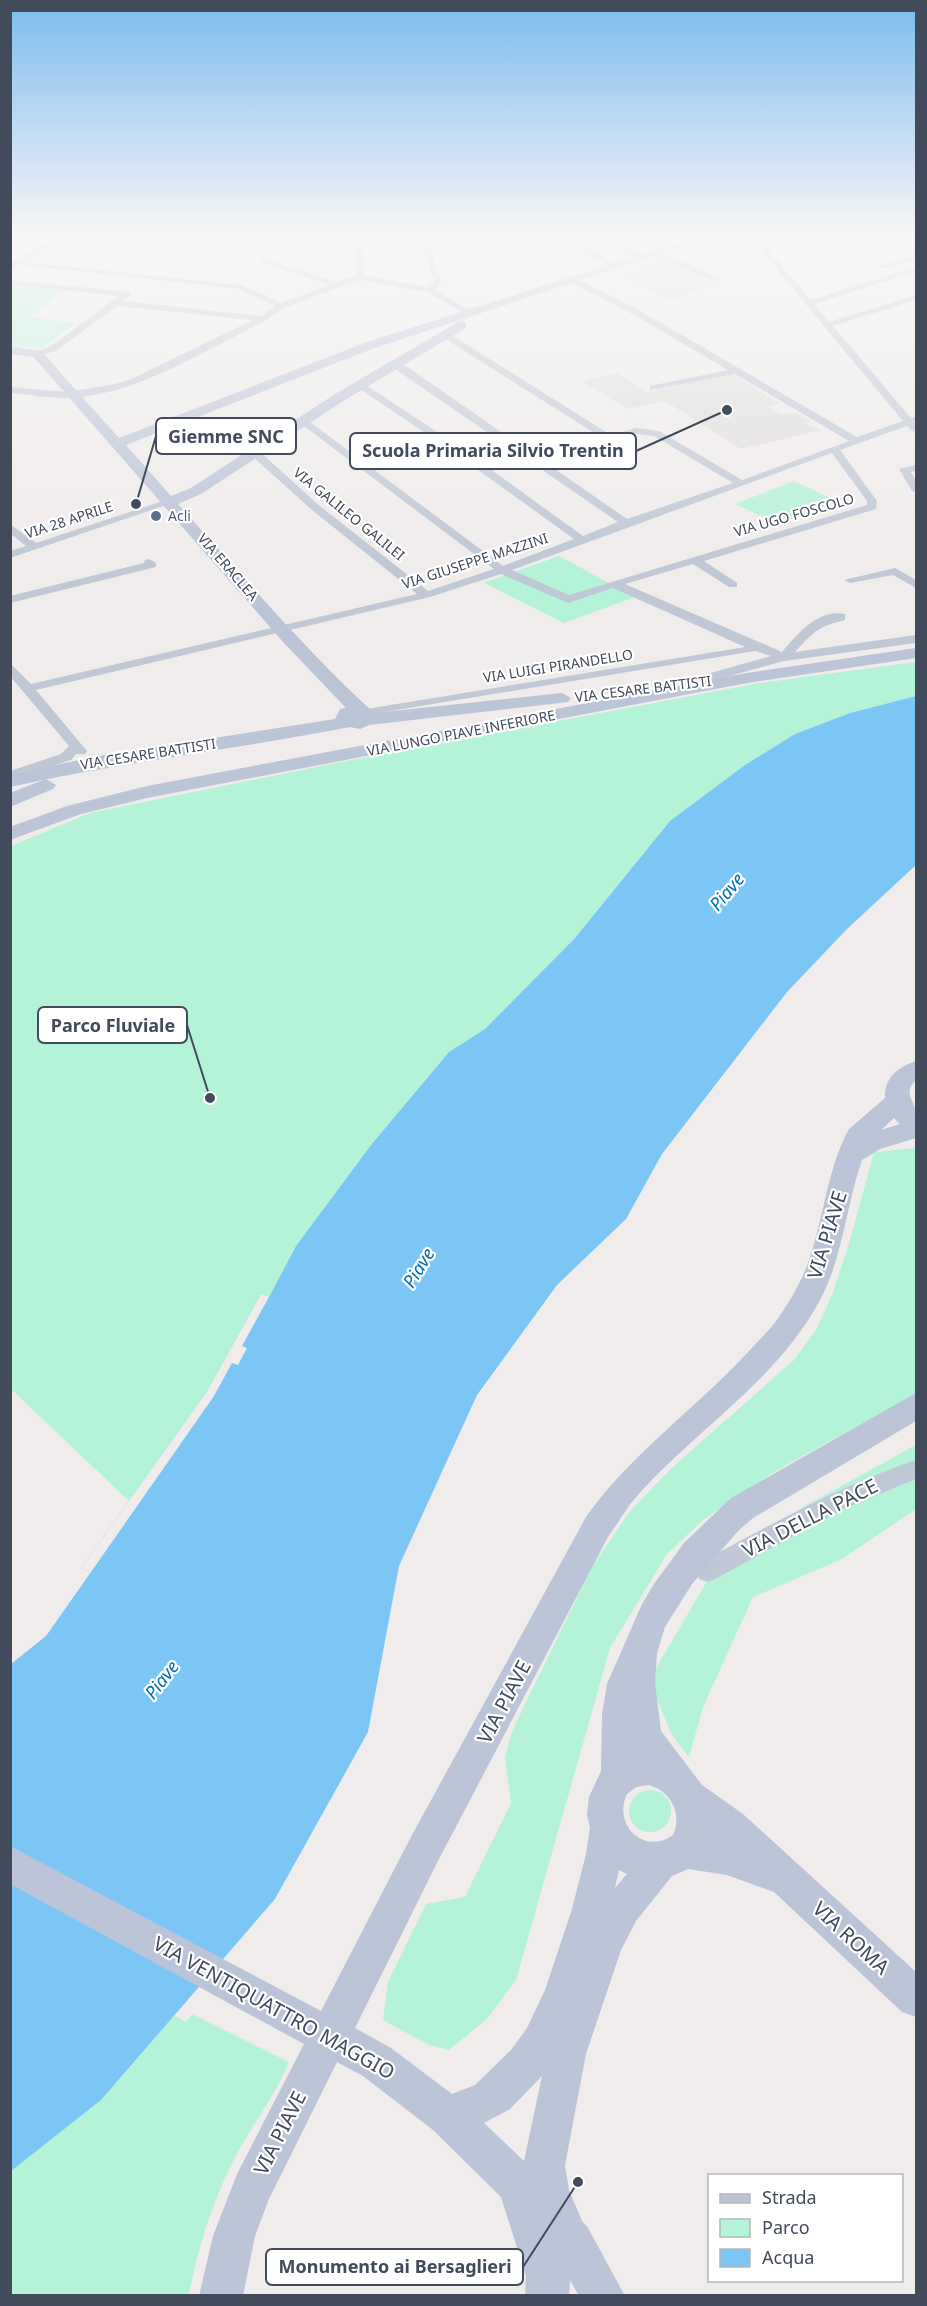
<svg xmlns="http://www.w3.org/2000/svg" width="927" height="2306" font-family="'Noto Sans',sans-serif">
  <rect width="100%" height="100%" fill="#efeceb"/>
  <!-- education -->
  <g fill="#e0dddd">
    <path d="M 666,260 L 714,281 L 672,301 L 618,274 Z"/>
    <path d="M 618,373 L 648,392 L 727,374 L 736,376 L 780,404 L 768,407 L 783,415 L 796,412 L 812,422 L 804,424 L 822,430 L 741,449 L 665,401 L 627,409 L 582,381 Z"/>
  </g>
  <!-- green -->
  <g fill="#b4f3d8">
    <path d="M 11,283 L 66,290 L 28,317 L 76,323 L 42,348 L 11,345 Z"/>
    <path d="M 794,481 L 837,501 L 779,524 L 735,504 Z"/>
    <path d="M 559,556 L 635,597 L 564,623 L 484,583 Z"/>
    <path d="M 916,662 L 916,696 L 850,713 L 795,734 L 745,765 L 670,821 L 575,938 L 485,1029 L 449,1052 L 371,1145 L 296,1246 L 269,1297 L 261,1295 L 206,1393 L 129,1501 L 11,1389 L 11,846 L 90,813 L 336,763 L 760,683 Z"/>
    <path d="M 916,1148 L 916,1394 L 774,1472 L 703,1520 L 667,1554 L 610,1648 L 516,1980 L 487,2019 L 449,2050 L 429,2045 L 383,2020 L 388,1982 L 426,1904 L 465,1897 L 511,1803 L 505,1757 L 513,1729 L 593,1565 L 631,1510 L 675,1465 L 794,1360 L 817,1328 L 832,1295 L 850,1240 L 874,1152 Z"/>
    <path d="M 916,1445 L 916,1509 L 842,1559 L 753,1597 L 703,1707 L 689,1757 L 672,1735 L 652,1688 L 656,1668 L 706,1583 L 735,1554 L 803,1507 Z"/>
    <circle cx="650" cy="1811" r="21"/>
    <path d="M 162,2008 L 186,2022 L 192,2014 L 289,2062 C 275,2097 251,2126 234,2159 C 212,2203 198,2247 189,2295 L 11,2295 L 10,2143 Z"/>
  </g>
  <!-- water -->
  <path fill="#7cc6f5" d="M 916,696 L 916,865 L 847,929 L 787,992 L 662,1154 L 626,1219 L 557,1285 L 477,1395 L 399,1566 L 368,1732 L 275,1899 L 101,2100 L 11,2171 L 11,1664 L 46,1636 L 91,1572 L 81,1568 L 206,1393 L 261,1294 L 269,1297 L 296,1246 L 371,1145 L 449,1052 L 485,1029 L 575,938 L 670,821 L 745,765 L 795,734 L 850,713 Z"/>
  <!-- pier -->
  <path fill="#efeceb" d="M 261,1294 L 269,1297 L 242,1346 L 247,1348 L 238,1365 L 232,1363 L 214,1396 L 91,1572 L 81,1568 L 206,1393 Z"/>
  <g fill="none" stroke-linecap="round" stroke-linejoin="round">
    <!-- street-tunnel -->
    <path stroke="#ccccce" stroke-width="8" stroke-dasharray="8 4.5" stroke-linecap="butt" d="M 85,239 L 98,241"/>
    <!-- street -->
    <g fill="#c0c8d5" fill-rule="evenodd">
      <path d="M 62,235 L 89,239 C 83,243 66,241 60,237 Z"/>
      <path d="M 156,235 L 165,235 L 148,246 L 94,241 L 98,239 L 146,242 Z"/>
      <path d="M 201,235 L 210,235 L 189,251 L 183,251 L 183,247 Z"/>
      <path d="M 273,235 L 352,241 L 350,235 L 358,235 L 366,264 L 363,275 L 427,287 L 434,281 L 417,235 L 425,235 L 442,282 L 434,290 L 473,312 L 466,314 L 427,292 L 359,280 L 284,308 L 265,321 C 205,350 134,397 65,398 C 47,398 28,394 10,393 L 10,387 L 66,392 L 111,385 L 129,380 L 253,320 L 117,306 L 57,350 L 37,357 L 33,354 L 34,352 L 51,346 L 119,296 L 10,284 L 10,280 L 130,292 L 130,296 L 123,301 L 261,316 L 275,306 L 239,289 L 28,266 L 25,262 L 241,285 L 281,303 L 330,285 L 261,262 L 261,258 L 337,282 L 354,276 L 358,264 L 353,246 Z"/>
      <path d="M 667,235 L 678,235 L 695,243 L 688,245 Z"/>
      <path d="M 748,235 L 756,235 L 811,300 L 916,267 L 916,271 L 814,304 L 829,322 L 916,295 L 916,300 L 833,326 L 911,418 L 916,416 L 916,432 L 912,431 L 907,426 L 840,450 L 877,501 L 876,509 L 704,561 L 737,583 L 737,587 L 729,587 L 693,564 L 625,584 L 782,652 C 798,634 817,609 845,614 L 845,620 C 819,626 813,632 795,652 L 916,635 L 916,643 L 784,661 L 697,685 L 693,684 L 693,678 L 771,656 L 755,651 L 360,716 L 360,710 L 745,647 L 613,588 L 568,603 L 501,574 L 430,597 L 36,690 L 87,751 L 85,754 L 76,754 L 71,760 L 10,780 L 10,771 L 61,754 L 69,746 L 10,676 L 10,663 L 31,684 L 417,594 L 312,510 L 252,456 L 252,452 L 260,452 L 320,506 L 428,591 L 494,569 L 300,423 L 300,419 L 306,419 L 503,566 L 574,539 L 449,449 L 357,387 L 357,383 L 363,383 L 457,445 L 583,536 L 618,522 L 392,367 L 392,363 L 406,366 L 627,519 L 733,483 L 654,436 L 637,434 L 607,441 L 442,337 L 442,333 L 448,333 L 611,435 L 636,428 L 659,431 L 742,480 L 849,441 L 735,374 L 650,390 L 650,386 L 728,370 L 638,317 L 572,283 L 572,279 L 578,279 L 644,313 L 857,437 L 903,421 ZM 832,453 L 867,501 L 867,505 L 569,595 L 512,570 Z"/>
      <path d="M 611,239 L 645,256 L 646,258 L 639,260 L 608,243 Z"/>
      <path d="M 577,243 L 583,243 L 619,267 L 612,269 L 577,247 Z"/>
      <path d="M 653,252 L 659,252 L 722,279 L 715,281 L 653,256 Z"/>
      <path d="M 912,256 L 915,260 L 882,269 L 878,267 Z"/>
      <path d="M 916,465 L 916,471 L 911,472 L 916,481 L 916,492 L 912,491 L 899,469 Z"/>
      <path d="M 166,500 L 175,502 L 10,558 L 10,551 L 26,546 L 10,533 L 10,524 L 36,543 Z"/>
      <path d="M 149,559 L 156,563 L 156,567 L 10,603 L 10,596 L 144,563 L 145,560 Z"/>
      <path d="M 895,568 L 916,580 L 916,588 L 893,575 L 850,583 L 844,580 Z"/>
      <path d="M 916,1460 L 916,1479 L 843,1509 L 715,1579 L 707,1582 L 699,1579 L 696,1571 L 699,1563 C 770,1525 839,1486 916,1460 Z"/>
    </g>
    <!-- secondary -->
    <g fill="#bcc4d8" fill-rule="evenodd">
      <path d="M 58,235 L 71,235 L 10,271 L 10,263 Z"/>
      <path d="M 702,235 L 719,235 L 372,349 L 126,445 L 171,496 L 191,488 L 335,394 L 458,322 L 466,322 L 466,328 L 345,400 L 201,494 L 178,504 C 242,575 304,649 374,713 L 562,693 L 571,698 L 568,702 L 369,725 L 360,729 L 350,727 C 237,749 123,762 10,787 L 10,775 L 93,757 L 335,719 L 340,709 L 346,708 L 284,643 L 38,362 L 33,357 L 10,354 L 10,346 L 41,351 L 119,438 L 364,343 Z"/>
      <path d="M 916,648 L 916,658 L 747,683 L 147,798 L 81,814 L 10,840 L 10,827 L 67,806 L 147,786 L 747,673 Z"/>
      <path d="M 46,779 L 56,785 L 53,789 L 10,807 L 10,793 Z"/>
      <path d="M 916,1061 L 916,1080 C 902,1093 915,1100 916,1114 C 918,1122 916,1130 916,1138 L 880,1149 L 862,1160 C 846,1206 843,1257 820,1300 C 775,1384 691,1432 631,1503 C 623,1514 616,1526 608,1537 L 438,1861 L 355,2028 L 391,2048 L 452,2094 L 475,2085 L 511,2050 L 527,2028 L 545,1990 L 572,1909 L 586,1854 L 590,1828 L 587,1814 L 589,1797 L 601,1771 L 602,1714 L 607,1684 L 642,1604 L 654,1584 L 684,1543 L 731,1498 L 916,1393 L 916,1421 L 753,1518 L 739,1530 L 692,1584 L 665,1627 L 657,1653 L 655,1683 L 661,1731 L 702,1785 L 743,1814 L 916,1972 L 916,2017 L 902,2012 L 774,1892 L 727,1875 L 688,1869 L 672,1876 L 636,1921 L 621,1950 L 586,2054 L 565,2165 L 569,2190 L 582,2221 L 588,2228 L 625,2296 L 579,2296 L 570,2280 L 569,2296 L 525,2296 L 526,2276 L 501,2197 L 433,2130 L 363,2076 L 337,2062 L 269,2199 L 255,2236 L 243,2296 L 199,2296 L 213,2236 L 237,2174 L 304,2044 L 10,1884 L 10,1846 L 321,2011 L 412,1835 L 586,1517 C 632,1452 696,1409 749,1351 C 759,1340 771,1329 779,1317 C 791,1299 802,1281 809,1260 C 824,1218 827,1169 849,1129 L 885,1098 C 884,1078 898,1067 916,1061 ZM 894,1118 L 900,1124 L 881,1130 ZM 649,1785 C 670,1791 683,1813 673,1835 C 645,1856 612,1825 627,1794 L 636,1787 ZM 619,1870 L 627,1874 L 615,1888 ZM 542,2076 L 524,2161 L 484,2123 L 510,2109 Z"/>
    </g>
  </g>
  <!-- sky -->
  <linearGradient id="sky" x2="0" y2="1"><stop stop-color="#7dbbed"/><stop offset="0.42" stop-color="#f8f6f6"/><stop offset="1" stop-color="#f8f6f6" stop-opacity="0"/></linearGradient>
  <rect width="927" height="558" fill="url(#sky)"/>
  <!-- markers -->
  <circle fill="#5c6f8a" stroke="#fff" stroke-width="2" cx="156" cy="516" r="6"/>
  <g text-anchor="middle" stroke-width="4.5" stroke-linejoin="round" paint-order="stroke">
    <!-- far-street labels -->
    <g font-size="14" fill="#424b5b" stroke="#fff">
      <text transform="translate(349 514) rotate(39)" y="5">VIA GALILEO GALILEI</text>
      <text transform="translate(794 515) rotate(-16)" y="5">VIA UGO FOSCOLO</text>
      <text transform="translate(69 520) rotate(-18)" y="5">VIA 28 APRILE</text>
      <text transform="translate(475 561) rotate(-18)" y="5">VIA GIUSEPPE MAZZINI</text>
      <text transform="translate(228 567) rotate(49)" y="5">VIA ERACLEA</text>
      <text transform="translate(558 666) rotate(-9)" y="5">VIA LUIGI PIRANDELLO</text>
      <text transform="translate(643 689) rotate(-7)" y="5">VIA CESARE BATTISTI</text>
      <text transform="translate(461 733) rotate(-11)" y="5">VIA LUNGO PIAVE INFERIORE</text>
      <text transform="translate(148 754) rotate(-9)" y="5">VIA CESARE BATTISTI</text>
    </g>
    <!-- far-service labels -->
    <g font-size="14" fill="#4e5e75" stroke="#fff" text-anchor="start">
      <text x="168" y="521">Acli</text>
    </g>
    <!-- water labels -->
    <g font-size="18" font-style="italic" fill="#006cb1" stroke="#fff">
      <text transform="translate(727 892) rotate(-50)" y="6">Piave</text>
      <text transform="translate(419 1268) rotate(-58)" y="6">Piave</text>
      <text transform="translate(162 1680) rotate(-52)" y="6">Piave</text>
    </g>
    <!-- near-street labels -->
    <g font-size="20" fill="#424b5b" stroke="#fff">
      <text transform="translate(827 1235) rotate(-73)" y="7">VIA PIAVE</text>
      <text transform="translate(810 1518) rotate(-27)" y="7">VIA DELLA PACE</text>
      <text transform="translate(504 1702) rotate(-62)" y="7">VIA PIAVE</text>
      <text transform="translate(851 1938) rotate(43)" y="7">VIA ROMA</text>
      <text transform="translate(274 2008) rotate(29)" y="7">VIA VENTIQUATTRO MAGGIO</text>
      <text transform="translate(280 2133) rotate(-63)" y="7">VIA PIAVE</text>
    </g>
  </g>
  <!-- callouts -->
  <path fill="none" stroke="#424b5b" stroke-width="2" d="M136 504L156 436M727 410L636 451M210 1098L187 1025M578 2182L523 2267"/>
  <g fill="#424b5b" stroke="#fff" stroke-width="2">
    <circle cx="136" cy="504" r="6"/>
    <circle cx="727" cy="410" r="6"/>
    <circle cx="210" cy="1098" r="6"/>
    <circle cx="578" cy="2182" r="6"/>
  </g>
  <g fill="#fff" stroke="#424b5b" stroke-width="2">
    <rect x="156" y="418" width="140" height="36" rx="6"/>
    <rect x="350" y="433" width="286" height="36" rx="6"/>
    <rect x="38" y="1007" width="149" height="36" rx="6"/>
    <rect x="266" y="2249" width="257" height="36" rx="6"/>
  </g>
  <g font-size="18" text-anchor="middle" font-weight="bold" fill="#424b5b">
    <text x="226" y="443">Giemme SNC</text>
    <text x="493" y="457">Scuola Primaria Silvio Trentin</text>
    <text x="113" y="1032">Parco Fluviale</text>
    <text x="395" y="2273">Monumento ai Bersaglieri</text>
  </g>
  <!-- border -->
  <rect width="927" height="2306" fill="none" stroke="#424b5b" stroke-width="24"/>
  <!-- legend -->
  <rect x="708" y="2174" width="195" height="108" fill="#ffffff" stroke="#b3b7bd" stroke-width="1.5"/>
  <rect x="720" y="2194" width="30" height="9" fill="#bcc4d8" stroke="#b3b7bd" stroke-width="1.5"/>
  <text x="762" y="2204" font-size="18" fill="#424b5b">Strada</text>
  <rect x="720" y="2219" width="30" height="18" fill="#b4f3d8" stroke="#b3b7bd" stroke-width="1.5"/>
  <text x="762" y="2234" font-size="18" fill="#424b5b">Parco</text>
  <rect x="720" y="2249" width="30" height="18" fill="#7cc6f5" stroke="#b3b7bd" stroke-width="1.5"/>
  <text x="762" y="2264" font-size="18" fill="#424b5b">Acqua</text>
</svg>
